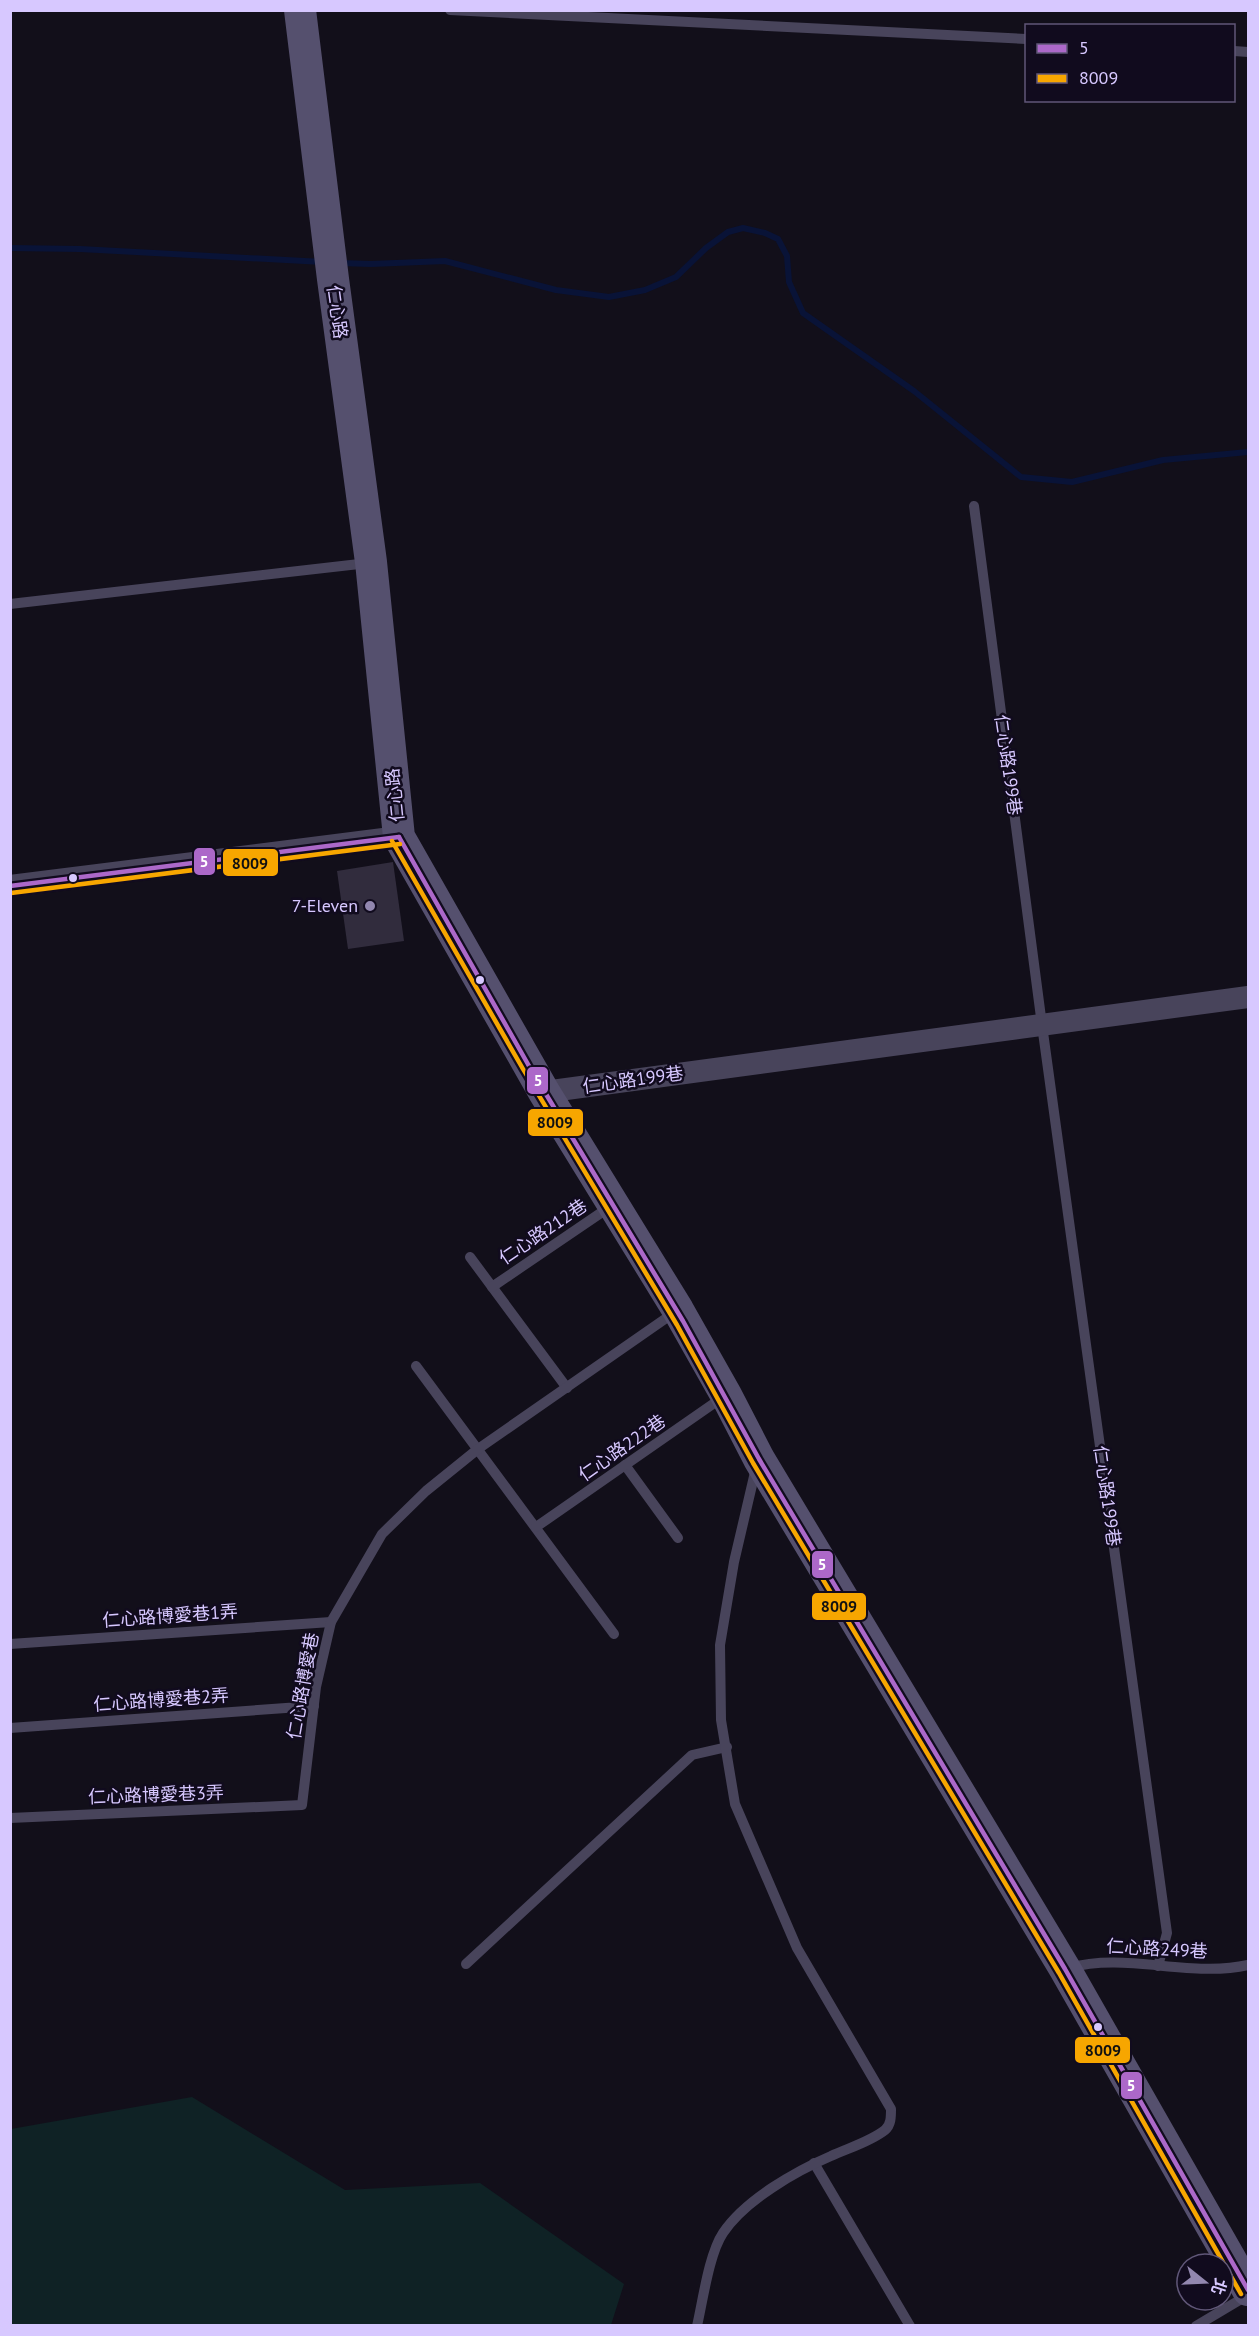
<svg xmlns="http://www.w3.org/2000/svg" width="1259" height="2336" font-family="'PT Sans','Noto Sans TC',sans-serif">
  <rect width="100%" height="100%" fill="#120f1a"/>
  <!-- green -->
  <path fill="#0f2225" d="M 192,2097 L 345,2190 L 480,2183 L 624,2284 L 611,2325 L 11,2325 L 11,2129 Z"/>
  <g fill="none" stroke-linecap="round" stroke-linejoin="round">
    <!-- stream -->
    <g stroke="#091337" stroke-width="6">
      <path d="M 10,248 L 80,249 L 323,262"/>
      <path d="M 339,263 L 371,264 L 445,261 L 556,290 L 609,297 L 645,290 L 676,277 L 706,248 L 728,232 L 743,228 L 765,233 L 778,239 L 787,256 L 789,282 L 803,313 L 914,391 L 1021,477 L 1072,482 L 1163,460 L 1248,452"/>
    </g>
  </g>
  <!-- building -->
  <path fill="#312c3d" d="M 393,862 L 404,941 L 348,949 L 337,871 Z"/>
  <g fill="none" stroke-linecap="round" stroke-linejoin="round">
    <!-- lane -->
    <g stroke="#48445b" stroke-width="10">
      <path d="M 450,10 L 1026,39"/>
      <path d="M 1234,51 L 1248,52"/>
      <path d="M 974,506 L 1042,1025 L 1167,1933 L 1158,1966"/>
      <path d="M 10,604 L 368,563"/>
      <path d="M 470,1257 L 567,1388"/>
      <path d="M 492,1287 L 611,1206"/>
      <path d="M 416,1366 L 614,1634"/>
      <path d="M 625,1465 L 678,1538"/>
      <path d="M 536,1527 L 723,1397"/>
      <path d="M 10,1644 L 331,1622"/>
      <path d="M 10,1728 L 314,1706"/>
      <path d="M 10,1818 L 302,1805 L 316,1687 L 331,1622 L 382,1534 L 426,1491 L 478,1449 L 675,1312"/>
      <path d="M 466,1964 L 692,1755 L 727,1747"/>
      <path d="M 1069,1968 C 1125,1952 1190,1978 1248,1965"/>
      <path d="M 814,2163 L 910,2326"/>
      <path d="M 697,2326 C 703,2300 709,2254 723,2233 C 745,2200 796,2171 831,2156 C 848,2148 870,2142 885,2130 C 891,2125 891,2117 891,2109 L 797,1948 L 735,1804 L 721,1720 L 720,1645 L 734,1562 L 756,1468"/>
      <path d="M 1196,2326 L 1248,2295"/>
    </g>
    <!-- street -->
    <g stroke="#48445b" stroke-width="22">
      <path d="M 10,886 L 399,837"/>
      <path d="M 544,1092 L 1248,997"/>
    </g>
    <!-- secondary -->
    <path stroke="#55506e" stroke-width="32" d="M 300,10 L 333,279 L 371,562 L 399,837 L 544,1092 L 678,1310 L 726,1395 L 759,1459 L 1065,1969 L 1248,2290"/>
    <!-- bus-1 casing -->
    <g stroke="#110b1e" stroke-width="9">
      <g id="bus-1">
        <path d="M 399,837 L 529,1066 L 683,1321 L 759,1459 L 1065,1969 L 1248,2290"/>
        <path d="M 10,886 L 399,837"/>
      </g>
    </g>
    <!-- bus-2 casing -->
    <g stroke="#110b1e" stroke-width="9">
      <g id="bus-2">
        <path d="M 392,841 L 523,1069 L 677,1325 L 753,1463 L 1059,1973 L 1241,2294"/>
        <path d="M 11,893 L 400,844"/>
      </g>
    </g>
    <!-- bus-1 -->
    <use href="#bus-1" stroke="#ac68c9" stroke-width="4.5"/>
    <!-- bus-2 -->
    <use href="#bus-2" stroke="#f7a600" stroke-width="4.5"/>
  </g>
  <!-- markers -->
  <g fill="#d7c8ff" stroke="#110b1e" stroke-width="2">
    <circle cx="73" cy="878" r="5"/>
    <circle cx="480" cy="980" r="5"/>
    <circle cx="1098" cy="2027" r="5"/>
  </g>
  <circle fill="#9287af" stroke="#110b1e" stroke-width="2" cx="370" cy="906" r="6"/>
  <g text-anchor="middle" stroke-width="5" stroke-linejoin="round" paint-order="stroke">
    <!-- street labels -->
    <g font-size="18" fill="#d7c8ff" stroke="#110b1e">
      <text transform="translate(337 312) rotate(82)" y="6">仁心路</text>
      <text transform="translate(1008 765) rotate(82)" y="6">仁心路199巷</text>
      <text transform="translate(395 795) rotate(-96)" y="6">仁心路</text>
      <text transform="translate(633 1080) rotate(-8)" y="6">仁心路199巷</text>
      <text transform="translate(543 1232) rotate(-34)" y="6">仁心路212巷</text>
      <text transform="translate(622 1448) rotate(-35)" y="6">仁心路222巷</text>
      <text transform="translate(1107 1496) rotate(82)" y="6">仁心路199巷</text>
      <text transform="translate(170 1616) rotate(-4)" y="6">仁心路博愛巷1弄</text>
      <text transform="translate(303 1686) rotate(-80)" y="6">仁心路博愛巷</text>
      <text transform="translate(161 1700) rotate(-4)" y="6">仁心路博愛巷2弄</text>
      <text transform="translate(156 1795) rotate(-2)" y="6">仁心路博愛巷3弄</text>
      <text transform="translate(1157 1949) rotate(3)" y="6">仁心路249巷</text>
    </g>
    <!-- poi labels -->
    <g font-size="18" fill="#d7c8ff" stroke="#110b1e" text-anchor="end">
      <text x="358" y="912">7-Eleven</text>
    </g>
  </g>
  <g stroke="#110b1e" stroke-width="2">
    <rect x="193" y="847" width="23" height="29" rx="6" fill="#ac68c9"/>
    <rect x="222" y="848" width="57" height="29" rx="6" fill="#f7a600"/>
    <rect x="526" y="1066" width="23" height="29" rx="6" fill="#ac68c9"/>
    <rect x="527" y="1108" width="57" height="29" rx="6" fill="#f7a600"/>
    <rect x="811" y="1550" width="23" height="29" rx="6" fill="#ac68c9"/>
    <rect x="811" y="1592" width="56" height="29" rx="6" fill="#f7a600"/>
    <rect x="1074" y="2036" width="57" height="28" rx="6" fill="#f7a600"/>
    <rect x="1120" y="2071" width="23" height="29" rx="6" fill="#ac68c9"/>
  </g>
  <g font-size="16" text-anchor="middle" font-weight="bold" fill="#fff">
    <text x="204" y="867">5</text>
    <text x="538" y="1086">5</text>
    <text x="822" y="1570">5</text>
    <text x="1131" y="2091">5</text>
  </g>
  <g font-size="16" text-anchor="middle" font-weight="bold" fill="#111">
    <text x="250" y="869">8009</text>
    <text x="555" y="1128">8009</text>
    <text x="839" y="1612">8009</text>
    <text x="1103" y="2056">8009</text>
  </g>
  <!-- border -->
  <rect width="1259" height="2336" fill="none" stroke="#d7c8ff" stroke-width="24"/>
  <!-- legend -->
  <rect x="1025" y="24" width="210" height="78" fill="#110b1e" stroke="#605778" stroke-width="1.5"/>
  <rect x="1037" y="44" width="30" height="9" fill="#ac68c9" stroke="#605778" stroke-width="1.5"/>
  <text x="1079" y="54" font-size="18" fill="#d7c8ff">5</text>
  <rect x="1037" y="74" width="30" height="9" fill="#f7a600" stroke="#605778" stroke-width="1.5"/>
  <text x="1079" y="84" font-size="18" fill="#d7c8ff">8009</text>
  <!-- north arrow -->
  <g transform="translate(1205 2282) rotate(108)"><circle r="28" fill="#110b1e" stroke="#605778" stroke-width="1.5"/>
  <path d="M0-4.5L10 22L0 15L-10 22Z" fill="#9287af"/>
  <text y="-9" font-size="16" font-weight="bold" text-anchor="middle" fill="#d7c8ff">北</text>
  </g>
</svg>
